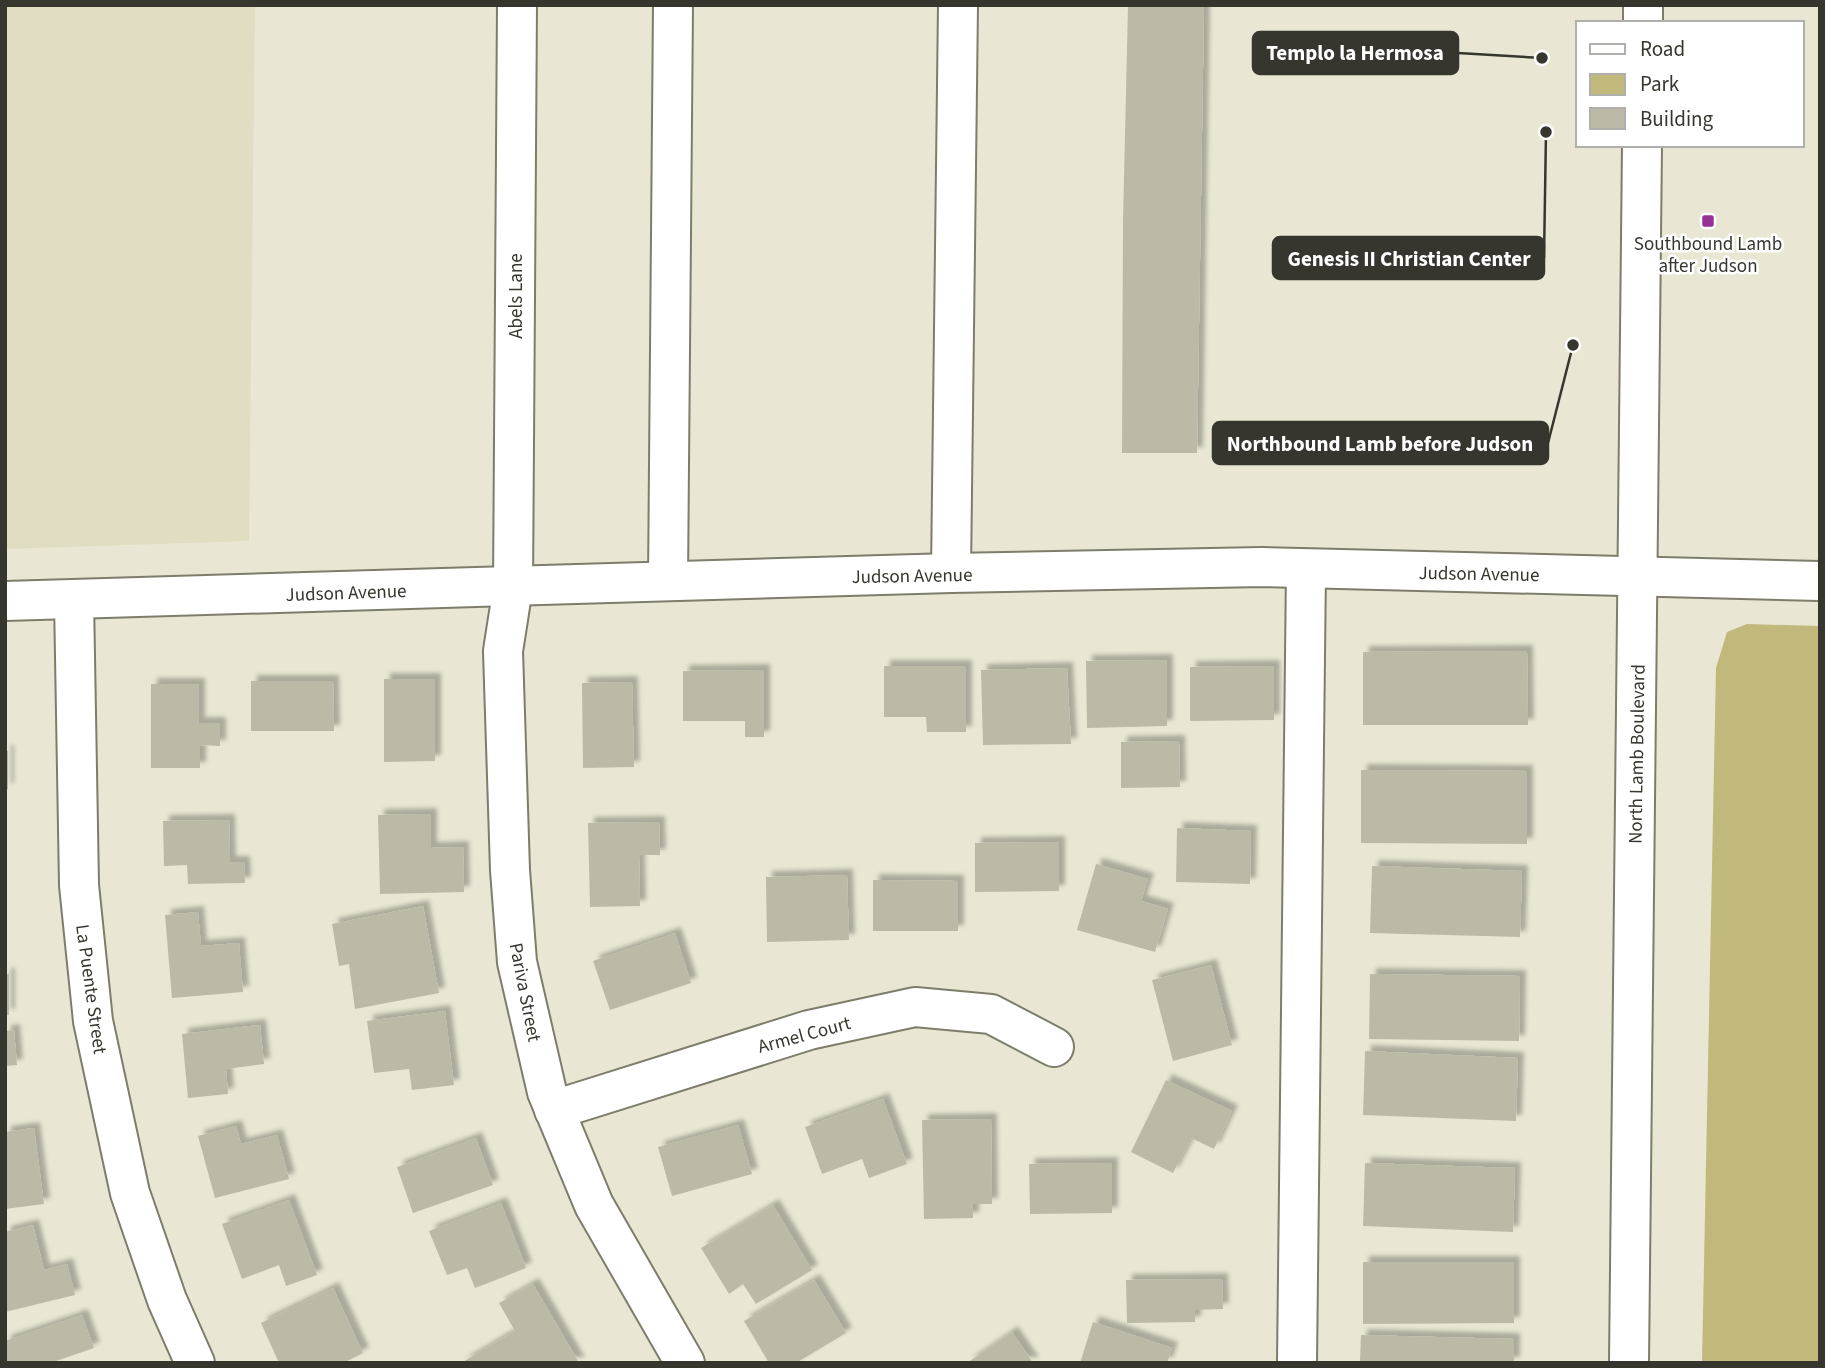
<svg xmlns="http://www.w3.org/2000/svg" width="1825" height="1368" font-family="'Source Sans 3',sans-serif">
  <defs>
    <filter id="shadow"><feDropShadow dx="6" dy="-6" stdDeviation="2" flood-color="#0004"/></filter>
  </defs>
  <rect width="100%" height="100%" fill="#e9e7d3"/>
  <!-- built -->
  <path fill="#e1ddc2" d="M 5,5 L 255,5 L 249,541 L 5,549 Z"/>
  <!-- green -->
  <path fill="#c1b97b" d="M 1747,624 L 1820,626 L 1820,1363 L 1702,1363 L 1716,668 L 1727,632 Z"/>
  <!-- building -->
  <g fill="#bcbaa7" filter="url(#shadow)">
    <path d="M 1128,5 L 1204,5 L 1197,453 L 1122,453 L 1123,221 Z"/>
    <path d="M 1527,651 L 1528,725 L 1363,725 L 1363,652 Z"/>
    <path d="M 1167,660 L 1167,726 L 1087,728 L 1086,661 Z"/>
    <path d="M 884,666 L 966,666 L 966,732 L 927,732 L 926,717 L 884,717 Z"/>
    <path d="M 1274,666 L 1274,720 L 1190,721 L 1190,667 Z"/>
    <path d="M 1067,668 L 1071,744 L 983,745 L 981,670 Z"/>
    <path d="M 764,670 L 764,737 L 745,737 L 745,721 L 683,721 L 683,671 Z"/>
    <path d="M 384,679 L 435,679 L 435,761 L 384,762 Z"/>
    <path d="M 251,681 L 333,681 L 334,731 L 251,731 Z"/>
    <path d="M 632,682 L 634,767 L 583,768 L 582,683 Z"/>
    <path d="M 151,684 L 199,684 L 199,723 L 220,723 L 220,746 L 200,745 L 200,768 L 151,768 Z"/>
    <path d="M 1179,741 L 1180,787 L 1121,788 L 1121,742 Z"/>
    <rect x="5" y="751" width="3" height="38"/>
    <path d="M 1361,770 L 1527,771 L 1527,844 L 1361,843 Z"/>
    <path d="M 431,814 L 431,848 L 463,847 L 464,892 L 380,894 L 378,815 Z"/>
    <path d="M 229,820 L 230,862 L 244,862 L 245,883 L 188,884 L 187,865 L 164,866 L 163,821 Z"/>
    <path d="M 659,822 L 660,855 L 639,855 L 640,906 L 590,907 L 588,823 Z"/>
    <path d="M 1177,828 L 1251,831 L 1250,884 L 1176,882 Z"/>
    <path d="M 1059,842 L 1059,891 L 975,892 L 975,843 Z"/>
    <path d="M 1096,864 L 1148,879 L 1141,901 L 1168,909 L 1155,952 L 1077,930 Z"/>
    <path d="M 1372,866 L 1522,871 L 1520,937 L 1370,933 Z"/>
    <path d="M 847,875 L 849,940 L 767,942 L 766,877 Z"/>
    <path d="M 873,880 L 958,881 L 958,931 L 873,931 Z"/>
    <path d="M 423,906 L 439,993 L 355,1009 L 349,964 L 339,966 L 332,924 Z"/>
    <path d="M 198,912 L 201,946 L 239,943 L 243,992 L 172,998 L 165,915 Z"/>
    <path d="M 675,933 L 691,983 L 610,1010 L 593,961 Z"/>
    <path d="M 1211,965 L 1232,1045 L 1173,1061 L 1152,980 Z"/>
    <rect x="5" y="974" width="4" height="41"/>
    <path d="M 1370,974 L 1520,976 L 1519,1041 L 1369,1039 Z"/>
    <path d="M 445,1011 L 454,1085 L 412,1090 L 409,1069 L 374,1073 L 367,1021 Z"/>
    <path d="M 260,1025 L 264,1064 L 226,1069 L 228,1094 L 188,1098 L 182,1034 Z"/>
    <path d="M 14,1030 L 17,1065 L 5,1066 L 5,1031 Z"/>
    <path d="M 1365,1051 L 1518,1058 L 1516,1121 L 1363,1115 Z"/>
    <path d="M 1166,1080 L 1232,1111 L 1214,1149 L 1191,1138 L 1173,1173 L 1131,1152 Z"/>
    <path d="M 883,1099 L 907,1164 L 869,1178 L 862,1159 L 822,1174 L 805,1127 Z"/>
    <path d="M 991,1119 L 992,1204 L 973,1204 L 973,1218 L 924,1219 L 922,1120 Z"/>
    <path d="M 738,1125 L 752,1174 L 672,1196 L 658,1147 Z"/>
    <path d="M 236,1126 L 241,1144 L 277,1135 L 289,1179 L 215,1198 L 198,1136 Z"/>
    <path d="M 34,1128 L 44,1204 L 5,1209 L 5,1132 Z"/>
    <path d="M 476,1138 L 493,1185 L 413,1213 L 397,1167 Z"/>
    <path d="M 1112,1163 L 1112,1213 L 1030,1214 L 1029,1164 Z"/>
    <path d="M 1365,1163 L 1515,1168 L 1513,1232 L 1363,1226 Z"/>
    <path d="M 289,1200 L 317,1275 L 286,1286 L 279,1265 L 242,1279 L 222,1224 Z"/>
    <path d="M 501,1203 L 526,1268 L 475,1288 L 467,1268 L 447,1275 L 429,1231 Z"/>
    <path d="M 773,1205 L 812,1270 L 756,1304 L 743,1284 L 729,1294 L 701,1248 Z"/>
    <path d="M 33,1225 L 44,1270 L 67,1264 L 75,1295 L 5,1312 L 5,1232 Z"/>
    <path d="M 1363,1262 L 1514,1262 L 1514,1323 L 1363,1324 Z"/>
    <path d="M 1222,1279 L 1223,1309 L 1195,1310 L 1195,1322 L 1127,1323 L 1126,1280 Z"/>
    <path d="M 814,1280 L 846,1333 L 796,1363 L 769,1363 L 744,1321 Z"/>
    <path d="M 533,1284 L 579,1363 L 461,1363 L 515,1331 L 499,1303 Z"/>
    <path d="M 333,1288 L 363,1353 L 343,1363 L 279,1363 L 261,1323 Z"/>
    <path d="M 82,1315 L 94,1348 L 56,1361 L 56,1363 L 5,1363 L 5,1341 Z"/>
    <path d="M 1093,1322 L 1172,1348 L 1167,1363 L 1080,1363 Z"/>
    <path d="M 1012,1332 L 1033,1363 L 967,1363 Z"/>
    <path d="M 1361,1335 L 1514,1339 L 1514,1363 L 1360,1363 Z"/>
  </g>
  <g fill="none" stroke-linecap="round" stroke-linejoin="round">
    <!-- minor casing -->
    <g stroke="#7e7c6a" stroke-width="42">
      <g id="minor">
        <path d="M 517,5 L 513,587 L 503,651 L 510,870 L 517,962 L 547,1092 L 594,1205 L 685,1363"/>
        <path d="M 951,573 L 958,5"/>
        <path d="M 668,581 L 673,5"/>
        <path d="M 74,599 L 79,885 L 93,1021 L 130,1193 L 167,1300 L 195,1363"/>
        <path d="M 5,601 L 951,573 L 1262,567 L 1820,581"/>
        <path d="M 554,1110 L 809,1030 L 915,1007 L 991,1014 L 1054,1047"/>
        <path d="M 1297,1363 L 1306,569"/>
      </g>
    </g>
    <!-- major casing -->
    <g stroke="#7e7c6a" stroke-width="42">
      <g id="major">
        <path d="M 1643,23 L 1643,5"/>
        <path d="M 1629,1363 L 1642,145"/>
      </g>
    </g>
    <!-- minor -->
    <use href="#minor" stroke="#fff" stroke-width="38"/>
    <!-- major -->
    <use href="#major" stroke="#fff" stroke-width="38"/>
  </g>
  <!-- markers -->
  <rect fill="#973094" stroke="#fff" stroke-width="2.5" x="1701" y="214" width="14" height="14" rx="3.5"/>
  <g text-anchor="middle" stroke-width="5" stroke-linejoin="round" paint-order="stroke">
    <!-- poi labels -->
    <g font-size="19" fill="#37362e" stroke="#fff">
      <text x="1708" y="250">Southbound Lamb<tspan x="1708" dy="22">after Judson</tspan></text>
    </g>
    <!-- street labels -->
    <g font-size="19" fill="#37362e" stroke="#fff">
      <text transform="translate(515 296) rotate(-90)" y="7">Abels Lane</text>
      <text transform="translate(1479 573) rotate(1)" y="7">Judson Avenue</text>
      <text transform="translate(912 575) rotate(-1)" y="7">Judson Avenue</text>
      <text transform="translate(346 592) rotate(-2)" y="7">Judson Avenue</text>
      <text transform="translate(1636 754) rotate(-89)" y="7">North Lamb Boulevard</text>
      <text transform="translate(92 989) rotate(82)" y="7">La Puente Street</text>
      <text transform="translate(526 992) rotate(79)" y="7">Pariva Street</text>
      <text transform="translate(804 1034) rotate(-15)" y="7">Armel Court</text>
    </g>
  </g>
  <!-- callouts -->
  <path fill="none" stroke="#37362e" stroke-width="2.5" d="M1542 58L1458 53M1546 132L1544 258M1573 345L1548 443"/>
  <g fill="#37362e" stroke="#fff" stroke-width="2.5">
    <circle cx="1542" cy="58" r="7"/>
    <circle cx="1546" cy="132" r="7"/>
    <circle cx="1573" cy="345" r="7"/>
  </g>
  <g fill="#37362e" stroke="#37362e" stroke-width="2.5">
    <rect x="1253" y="32" width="205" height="42" rx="7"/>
    <rect x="1273" y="237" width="271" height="42" rx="7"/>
    <rect x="1213" y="422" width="335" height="42" rx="7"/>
  </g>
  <g font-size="21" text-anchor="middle" font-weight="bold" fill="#fff">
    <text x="1355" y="60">Templo la Hermosa</text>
    <text x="1409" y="266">Genesis II Christian Center</text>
    <text x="1380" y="451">Northbound Lamb before Judson</text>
  </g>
  <!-- border -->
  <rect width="1825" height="1368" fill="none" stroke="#37362e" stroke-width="14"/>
  <!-- legend -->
  <rect x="1576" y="21" width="228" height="126" fill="#ffffff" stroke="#afafab" stroke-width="2"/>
  <rect x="1590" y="44" width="35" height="10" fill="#ffffff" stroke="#afafab" stroke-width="2"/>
  <text x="1640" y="56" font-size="21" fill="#37362e">Road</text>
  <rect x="1590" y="74" width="35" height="21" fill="#c1b97b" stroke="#afafab" stroke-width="2"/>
  <text x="1640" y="91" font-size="21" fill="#37362e">Park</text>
  <rect x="1590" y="108" width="35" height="21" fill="#bcbaa7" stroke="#afafab" stroke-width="2"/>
  <text x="1640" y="126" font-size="21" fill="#37362e">Building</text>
</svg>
